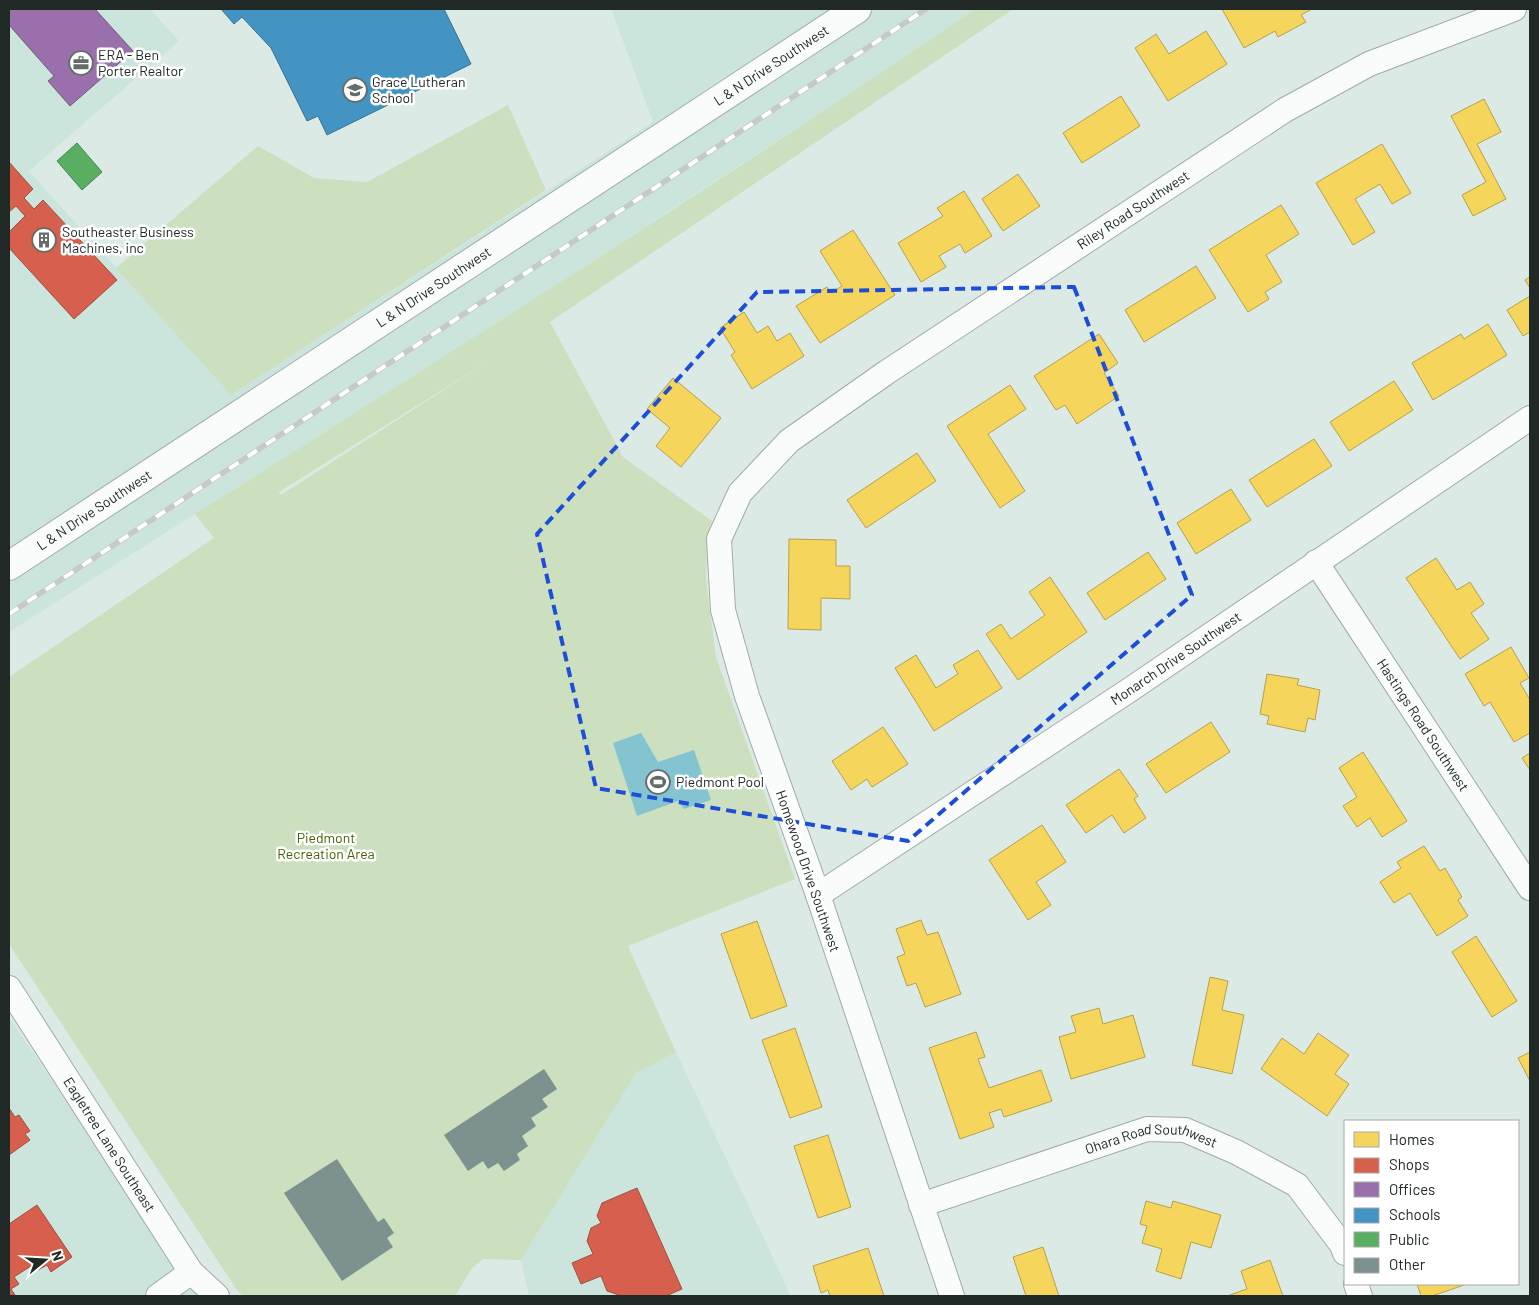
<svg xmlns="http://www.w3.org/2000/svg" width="1539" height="1305" font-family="Barlow,sans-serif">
  <rect width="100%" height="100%" fill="#dceae5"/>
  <!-- built -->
  <g fill="#cce5dc">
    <path d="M 9,9 L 150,9 L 179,41 L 29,171 L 231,395 L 653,122 L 611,9 L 975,9 L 857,89 L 542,294 L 9,632 Z"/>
    <path d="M 9,1017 L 197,1296 L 9,1296 Z"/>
    <path d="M 676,1052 L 791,1296 L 529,1296 L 521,1260 L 636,1073 Z"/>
  </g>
  <!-- green -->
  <g fill="#ccdfbe" fill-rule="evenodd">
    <path d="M 975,9 L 1013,9 L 550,322 L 623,457 L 712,521 L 707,548 L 706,580 L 716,657 L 795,879 L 628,946 L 676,1052 L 636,1073 L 521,1260 L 483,1259 L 472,1268 L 455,1296 L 243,1296 L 237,1290 L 9,944 L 9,677 L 214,538 L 195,514 C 457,348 719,184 975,9 ZM 490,360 L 281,495 L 279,493 L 279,492 Z"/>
    <path d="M 508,105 L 546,190 L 231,395 L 116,268 L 258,146 L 314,178 L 367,182 Z"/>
  </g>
  <!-- water -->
  <path fill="#84c4d0" d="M 641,733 L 658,762 L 694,750 L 711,800 L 684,809 L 678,801 L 637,816 L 613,743 Z"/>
  <!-- homes -->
  <g fill="#f6d55c" stroke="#b6a14c">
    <path d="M 1222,9 L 1312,9 L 1301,15 L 1306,22 L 1278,37 L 1275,31 L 1244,48 Z"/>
    <path d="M 1206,31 L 1227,64 L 1168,101 L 1135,48 L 1156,34 L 1169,54 Z"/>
    <path d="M 1121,96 L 1140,126 L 1082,163 L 1063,133 Z"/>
    <path d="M 1484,99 L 1501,132 L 1477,144 L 1506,199 L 1473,216 L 1462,195 L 1486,182 L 1451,116 Z"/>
    <path d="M 1382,144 L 1411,193 L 1392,204 L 1380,184 L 1355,199 L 1375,232 L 1353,245 L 1316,183 Z"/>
    <path d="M 1018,174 L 1040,206 L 1003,231 L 982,199 Z"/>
    <path d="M 964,191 L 992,236 L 965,253 L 960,244 L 939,256 L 946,267 L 921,282 L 898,243 L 943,216 L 937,208 Z"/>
    <path d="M 1281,205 L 1299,234 L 1266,255 L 1282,282 L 1265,292 L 1269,299 L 1248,312 L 1209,250 Z"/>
    <path d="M 853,230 L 895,295 L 820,343 L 796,306 L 827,287 L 831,293 L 842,286 L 820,251 Z"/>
    <path d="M 1196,266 L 1216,298 L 1144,342 L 1125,310 Z"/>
    <path d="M 1530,277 L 1530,288 L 1525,280 Z"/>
    <path d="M 1530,296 L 1530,332 L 1523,336 L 1507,310 Z"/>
    <path d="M 744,312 L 757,333 L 768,326 L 777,341 L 790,333 L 804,356 L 752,389 L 731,355 L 735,352 L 720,328 Z"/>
    <path d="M 1488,324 L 1507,355 L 1433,400 L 1412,363 L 1461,334 L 1464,339 Z"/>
    <path d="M 1099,334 L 1118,363 L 1104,373 L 1119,396 L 1077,424 L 1065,405 L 1056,410 L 1034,376 Z"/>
    <path d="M 673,378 L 721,418 L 681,467 L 656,446 L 670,428 L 647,409 Z"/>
    <path d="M 1394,381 L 1413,410 L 1349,451 L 1330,422 Z"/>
    <path d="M 1010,385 L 1026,409 L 988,434 L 1025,491 L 1000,508 L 947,426 Z"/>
    <path d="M 1314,439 L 1332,466 L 1267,507 L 1249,480 Z"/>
    <path d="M 917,453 L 936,481 L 866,528 L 847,500 Z"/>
    <path d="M 1231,489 L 1251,520 L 1196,554 L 1177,523 Z"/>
    <path d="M 789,539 L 836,540 L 836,566 L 850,566 L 850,599 L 821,598 L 821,630 L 788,629 Z"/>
    <path d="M 1148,552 L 1166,579 L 1105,620 L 1087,593 Z"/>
    <path d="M 1436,558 L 1457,590 L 1470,582 L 1484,604 L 1471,613 L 1489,639 L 1460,659 L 1406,578 Z"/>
    <path d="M 1050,577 L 1087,632 L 1018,680 L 986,634 L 1001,624 L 1011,639 L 1045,615 L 1029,592 Z"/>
    <path d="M 1511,647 L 1529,678 L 1520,683 L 1530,700 L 1530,733 L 1514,742 L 1490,702 L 1484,706 L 1465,674 Z"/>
    <path d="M 978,650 L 1002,688 L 934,731 L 895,668 L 916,655 L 936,688 L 958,674 L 953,665 Z"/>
    <path d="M 1267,674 L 1299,679 L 1297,685 L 1320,690 L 1315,720 L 1308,718 L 1305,732 L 1267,724 L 1269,716 L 1260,714 Z"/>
    <path d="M 1211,722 L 1230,752 L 1166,793 L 1146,764 Z"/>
    <path d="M 883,727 L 908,764 L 872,787 L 867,779 L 851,790 L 832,761 Z"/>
    <path d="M 1363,752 L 1407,821 L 1382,837 L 1370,818 L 1357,827 L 1343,806 L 1357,797 L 1339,768 Z"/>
    <path d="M 1530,753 L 1530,770 L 1522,758 Z"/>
    <path d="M 1119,769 L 1138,796 L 1134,799 L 1146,818 L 1124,833 L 1112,815 L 1086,833 L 1066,805 Z"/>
    <path d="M 1042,825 L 1066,862 L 1036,882 L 1051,905 L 1028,920 L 989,860 Z"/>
    <path d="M 1424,846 L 1440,871 L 1445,868 L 1462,897 L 1458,900 L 1468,916 L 1437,936 L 1410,893 L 1394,903 L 1380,882 L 1401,868 L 1397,862 Z"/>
    <path d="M 921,920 L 927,935 L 938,932 L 961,994 L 925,1007 L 916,983 L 907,986 L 897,957 L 905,954 L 896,929 Z"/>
    <path d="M 757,921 L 787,1006 L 751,1019 L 721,934 Z"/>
    <path d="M 1476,936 L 1517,1001 L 1492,1017 L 1452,952 Z"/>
    <path d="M 1210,977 L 1228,981 L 1222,1010 L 1244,1015 L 1232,1074 L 1192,1065 Z"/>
    <path d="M 1099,1008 L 1103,1024 L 1133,1015 L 1145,1057 L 1071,1079 L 1059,1037 L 1076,1032 L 1071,1016 Z"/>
    <path d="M 795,1028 L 822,1107 L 790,1118 L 762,1040 Z"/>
    <path d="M 976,1032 L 985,1057 L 978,1059 L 989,1088 L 1041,1070 L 1052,1101 L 1004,1117 L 1001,1109 L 989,1113 L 994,1127 L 960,1139 L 929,1048 Z"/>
    <path d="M 1318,1033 L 1349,1055 L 1335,1074 L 1349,1084 L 1327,1116 L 1261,1069 L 1282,1038 L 1304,1054 Z"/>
    <path d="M 1530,1052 L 1530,1081 L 1518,1058 Z"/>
    <path d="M 828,1135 L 851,1207 L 818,1218 L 794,1146 Z"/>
    <path d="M 1146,1201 L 1171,1208 L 1173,1201 L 1221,1215 L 1211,1248 L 1191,1242 L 1181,1279 L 1156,1271 L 1162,1249 L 1142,1243 L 1147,1226 L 1140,1224 Z"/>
    <path d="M 1043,1247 L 1059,1296 L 1026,1296 L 1013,1257 Z"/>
    <path d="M 868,1248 L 884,1296 L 830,1296 L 828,1290 L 821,1293 L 813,1266 Z"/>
    <path d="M 1270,1260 L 1283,1296 L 1227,1296 L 1247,1289 L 1241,1271 Z"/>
    <path d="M 1417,1284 L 1467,1284 L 1432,1296 L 1421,1296 Z"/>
  </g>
  <!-- shops -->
  <g fill="#d6604d" stroke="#9f5041">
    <path d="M 9,162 L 33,189 L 24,198 L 34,209 L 43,200 L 117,280 L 74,319 L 9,248 L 9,232 L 25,216 L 16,206 L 9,212 Z"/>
    <path d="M 9,1108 L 15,1117 L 19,1115 L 30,1131 L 25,1134 L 30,1140 L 9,1155 Z"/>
    <path d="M 637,1188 L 682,1289 L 666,1296 L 622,1296 L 607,1291 L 601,1276 L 581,1284 L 572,1263 L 593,1254 L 587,1241 L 591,1228 L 601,1223 L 597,1216 L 602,1203 Z"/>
    <path d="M 37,1205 L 72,1257 L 51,1272 L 47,1265 L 38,1270 L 34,1264 L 14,1277 L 19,1284 L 11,1289 L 15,1295 L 9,1296 L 9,1224 Z"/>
  </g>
  <!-- offices -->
  <path fill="#9970ab" stroke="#755b83" d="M 9,9 L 95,9 L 133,51 L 70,106 L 48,81 L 54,76 L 9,25 Z"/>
  <!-- schools -->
  <path fill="#4393c3" stroke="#387394" d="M 221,9 L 444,9 L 471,64 L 327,135 L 318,116 L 307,121 L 271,48 L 242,17 L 234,24 Z"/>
  <!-- public -->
  <path fill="#5aae61" stroke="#49864f" d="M 77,143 L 102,172 L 82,190 L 57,161 Z"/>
  <!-- building -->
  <g fill="#7d918f">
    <path d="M 544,1069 L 557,1089 L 542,1099 L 548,1107 L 531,1118 L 536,1126 L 522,1136 L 528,1146 L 517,1154 L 520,1160 L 504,1171 L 498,1163 L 488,1169 L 483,1161 L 468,1171 L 444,1135 Z"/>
    <path d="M 337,1159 L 378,1222 L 384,1218 L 394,1233 L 387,1238 L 393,1247 L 342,1281 L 284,1193 Z"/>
  </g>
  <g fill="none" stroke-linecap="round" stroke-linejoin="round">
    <!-- minor casing -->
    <g stroke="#a0aba7" stroke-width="26">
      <g id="minor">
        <path id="s1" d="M 1316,562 L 1530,888"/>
        <path id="s2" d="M 818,895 L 1128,691 L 1530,418"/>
        <path id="s3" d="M 9,988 L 191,1272 L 217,1296"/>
        <path id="s4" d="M 921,1205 L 1147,1129 L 1185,1130 L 1236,1152 L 1297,1185 L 1342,1245 L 1345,1253"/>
        <path d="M 1356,1284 L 1360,1296"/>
        <path d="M 158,1296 L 191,1272"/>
        <path id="s5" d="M 952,1296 L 818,895 L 747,696 L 723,610 L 719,539 L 740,493 L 789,441 L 887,372 L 1285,110 L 1369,64 L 1514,9"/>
      </g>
    </g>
    <!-- tertiary casing -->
    <g stroke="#a0aba7" stroke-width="30">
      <g id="tertiary">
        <path id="s6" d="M 9,566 L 857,9"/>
      </g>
    </g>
    <!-- minor -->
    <use href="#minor" stroke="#fafcfb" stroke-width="24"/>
    <!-- tertiary -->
    <use href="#tertiary" stroke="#fafcfb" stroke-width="28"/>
    <!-- rail casing -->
    <g stroke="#c5c9c7" stroke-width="5.5">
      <path id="rail" d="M 9,614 L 926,9"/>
    </g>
    <!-- rail -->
    <use href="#rail" stroke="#fff" stroke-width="4" stroke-dasharray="11" stroke-linecap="butt"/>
  </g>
  <!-- marked area -->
  <path fill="none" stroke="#1d4ed8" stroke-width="4" stroke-dasharray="10 6" stroke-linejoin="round" d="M 1074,287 L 1192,595 L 908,841 L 596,788 L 537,534 L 757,292 Z"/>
  <!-- icons -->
  <defs>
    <g id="office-ring" transform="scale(1.25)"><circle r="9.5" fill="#fff" stroke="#626d69" stroke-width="1.5"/><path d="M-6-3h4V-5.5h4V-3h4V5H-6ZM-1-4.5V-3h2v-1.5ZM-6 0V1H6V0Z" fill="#626d69"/></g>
    <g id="school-ring" transform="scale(1.25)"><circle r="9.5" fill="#fff" stroke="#626d69" stroke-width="1.5"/><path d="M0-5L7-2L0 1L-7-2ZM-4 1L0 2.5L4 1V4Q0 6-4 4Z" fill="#626d69"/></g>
    <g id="building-ring" transform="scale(1.25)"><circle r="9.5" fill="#fff" stroke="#626d69" stroke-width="1.5"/><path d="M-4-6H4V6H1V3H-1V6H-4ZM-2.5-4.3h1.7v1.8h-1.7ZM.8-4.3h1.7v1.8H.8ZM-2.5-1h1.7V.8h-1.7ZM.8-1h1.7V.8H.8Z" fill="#626d69"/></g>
    <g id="stadium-ring" transform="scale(1.25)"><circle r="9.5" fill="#fff" stroke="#626d69" stroke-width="1.5"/><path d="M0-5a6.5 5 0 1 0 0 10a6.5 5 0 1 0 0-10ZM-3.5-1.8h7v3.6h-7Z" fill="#626d69"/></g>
  </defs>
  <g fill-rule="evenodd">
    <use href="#office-ring" x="81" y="63"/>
    <use href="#school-ring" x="355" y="90"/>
    <use href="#building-ring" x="44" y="240"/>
    <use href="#stadium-ring" x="658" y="782"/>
  </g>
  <g text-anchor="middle" stroke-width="5" stroke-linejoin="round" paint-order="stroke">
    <!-- poi labels -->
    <g font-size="14" fill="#202926" stroke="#fff" text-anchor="start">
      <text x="98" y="60">ERA - Ben<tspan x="98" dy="16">Porter Realtor</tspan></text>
      <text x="372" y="87">Grace Lutheran<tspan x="372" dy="16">School</tspan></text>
      <text x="62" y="237">Southeaster Business<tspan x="62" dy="16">Machines, inc</tspan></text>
      <text x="676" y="787">Piedmont Pool</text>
    </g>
    <!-- street labels -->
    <g font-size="14" fill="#202926" stroke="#fff">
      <text dy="5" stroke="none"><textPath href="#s6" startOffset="912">L &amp; N Drive Southwest</textPath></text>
      <text dy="5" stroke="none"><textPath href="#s5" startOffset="1331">Riley Road Southwest</textPath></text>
      <text dy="5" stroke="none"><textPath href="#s6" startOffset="508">L &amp; N Drive Southwest</textPath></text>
      <text dy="5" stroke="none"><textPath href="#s6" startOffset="102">L &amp; N Drive Southwest</textPath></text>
      <text dy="5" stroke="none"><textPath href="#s2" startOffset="429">Monarch Drive Southwest</textPath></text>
      <text dy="5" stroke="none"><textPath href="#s1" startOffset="195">Hastings Road Southwest</textPath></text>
      <text transform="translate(808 871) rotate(71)" y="5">Homewood Drive Southwest</text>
      <text dy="5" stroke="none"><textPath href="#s3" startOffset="186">Eagletree Lane Southeast</textPath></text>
      <text dy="5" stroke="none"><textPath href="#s4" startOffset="242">Ohara Road Southwest</textPath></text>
    </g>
    <!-- park labels -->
    <g font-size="14" fill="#456202" stroke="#fff">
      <text x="326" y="843">Piedmont<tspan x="326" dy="16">Recreation Area</tspan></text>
    </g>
  </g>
  <!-- border -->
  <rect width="1539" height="1305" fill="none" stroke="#202926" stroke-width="20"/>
  <!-- legend -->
  <rect x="1344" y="1120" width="175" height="165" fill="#ffffff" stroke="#a6a9a8"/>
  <rect x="1354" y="1132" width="25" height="15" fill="#f6d55c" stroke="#a6a9a8"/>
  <text x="1389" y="1145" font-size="15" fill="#202926">Homes</text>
  <rect x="1354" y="1158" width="25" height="15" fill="#d6604d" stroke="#a6a9a8"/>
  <text x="1389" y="1170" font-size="15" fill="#202926">Shops</text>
  <rect x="1354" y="1182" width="25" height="15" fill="#9970ab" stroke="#a6a9a8"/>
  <text x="1389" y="1195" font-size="15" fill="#202926">Offices</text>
  <rect x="1354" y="1208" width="25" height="15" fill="#4393c3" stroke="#a6a9a8"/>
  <text x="1389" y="1220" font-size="15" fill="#202926">Schools</text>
  <rect x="1354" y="1232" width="25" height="15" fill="#5aae61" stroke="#a6a9a8"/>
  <text x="1389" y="1245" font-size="15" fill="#202926">Public</text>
  <rect x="1354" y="1258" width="25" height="15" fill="#7d918f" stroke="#a6a9a8"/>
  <text x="1389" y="1270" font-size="15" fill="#202926">Other</text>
  <!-- north arrow -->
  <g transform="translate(45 1260) rotate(72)" stroke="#ffffff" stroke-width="4" paint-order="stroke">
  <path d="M0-4L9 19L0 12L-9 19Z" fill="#202926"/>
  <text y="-8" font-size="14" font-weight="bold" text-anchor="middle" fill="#202926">N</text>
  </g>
</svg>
